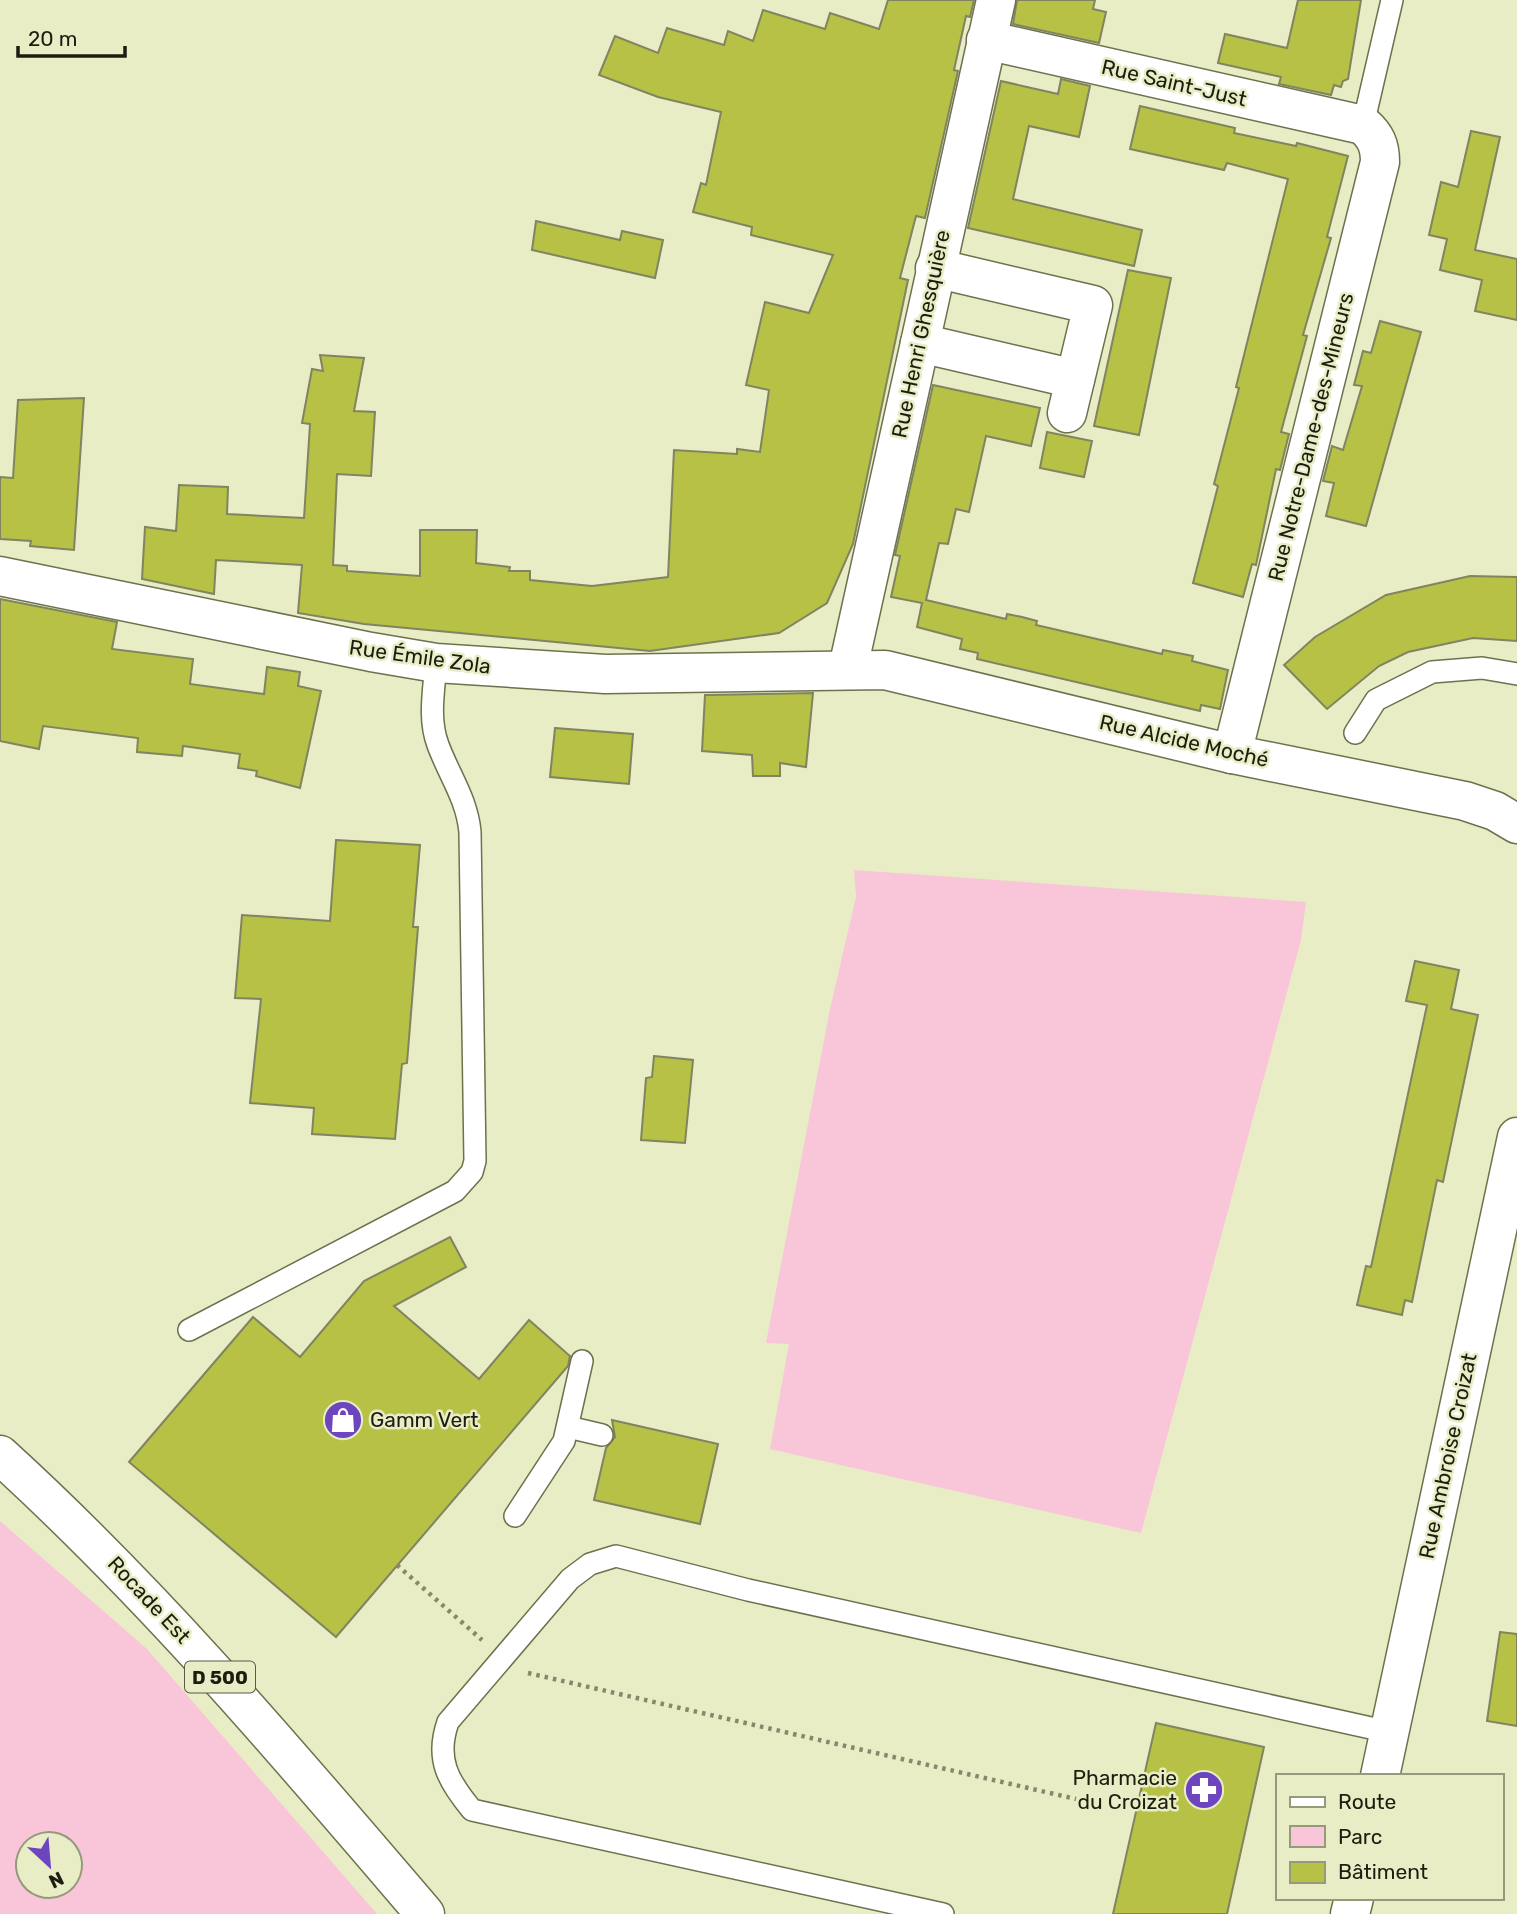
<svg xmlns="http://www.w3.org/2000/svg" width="1517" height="1914" font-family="Rubik,sans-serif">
  <rect width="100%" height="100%" fill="#e8edc6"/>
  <!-- green -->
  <g fill="#f9c5d9" fill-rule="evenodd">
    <path d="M 854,870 L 1306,902 L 1301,940 L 1141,1533 L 770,1449 L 789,1344 L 766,1343 L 830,1009 L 856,897 Z"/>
    <path d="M 0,1521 L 147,1649 L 377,1914 L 0,1914 ZM 28,1844 L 70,1844 L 70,1886 L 28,1886 Z"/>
  </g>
  <!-- building -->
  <g fill="#b6c145" stroke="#808460" stroke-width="2">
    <path d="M 888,0 L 974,0 L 970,17 L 966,16 L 954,70 L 958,71 L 925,218 L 916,216 L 900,278 L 908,280 L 853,544 L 827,603 L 779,633 L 650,651 L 364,624 L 298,613 L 302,565 L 216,560 L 214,594 L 142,579 L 145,527 L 176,531 L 179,485 L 228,487 L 227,514 L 304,518 L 310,424 L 302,423 L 312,369 L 323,371 L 320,355 L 364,358 L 354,411 L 375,412 L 371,476 L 337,474 L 333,565 L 347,566 L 347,571 L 420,576 L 420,530 L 477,530 L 476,563 L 510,567 L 509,571 L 530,571 L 530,580 L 592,586 L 668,577 L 674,450 L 737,454 L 737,449 L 760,452 L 769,390 L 746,385 L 765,302 L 809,313 L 833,255 L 751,235 L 752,227 L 693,212 L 701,183 L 706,185 L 721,112 L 658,97 L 599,75 L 615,36 L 658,53 L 667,28 L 724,45 L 728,31 L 753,41 L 763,10 L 825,29 L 830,13 L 879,29 Z"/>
    <path d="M 1017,0 L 1095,0 L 1093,9 L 1106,12 L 1099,43 L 1013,24 Z"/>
    <path d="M 1298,0 L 1361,0 L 1348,79 L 1343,81 L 1341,87 L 1334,85 L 1331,95 L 1279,84 L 1281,77 L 1218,63 L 1225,34 L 1287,48 Z"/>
    <path d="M 1061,79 L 1090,86 L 1079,137 L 1029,126 L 1013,199 L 1142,230 L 1134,266 L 968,228 L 1001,81 L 1058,94 Z"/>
    <path d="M 1140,106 L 1235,128 L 1234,133 L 1296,146 L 1297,143 L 1348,156 L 1327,237 L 1331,238 L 1303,335 L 1307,336 L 1281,432 L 1289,434 L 1280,470 L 1276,469 L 1256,565 L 1252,564 L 1243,597 L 1193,583 L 1218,486 L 1214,484 L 1239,388 L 1236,387 L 1288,179 L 1227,163 L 1224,170 L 1130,149 Z"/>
    <path d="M 1471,131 L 1500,137 L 1475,250 L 1517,259 L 1517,320 L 1475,311 L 1482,280 L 1440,270 L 1447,239 L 1429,235 L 1441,182 L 1458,187 Z"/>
    <path d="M 536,221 L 620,240 L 622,231 L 663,240 L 655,278 L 532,250 Z"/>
    <path d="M 1128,270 L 1171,278 L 1139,435 L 1094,426 Z"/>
    <path d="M 1380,321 L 1421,332 L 1366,526 L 1326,516 L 1334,483 L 1323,481 L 1332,446 L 1343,450 L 1362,386 L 1354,385 L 1363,351 L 1371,353 Z"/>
    <path d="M 933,385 L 1040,408 L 1031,446 L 986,436 L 969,512 L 956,509 L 948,544 L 939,543 L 926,600 L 1006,619 L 1007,614 L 1022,617 L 1037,621 L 1036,625 L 1162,654 L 1163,650 L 1193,656 L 1192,661 L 1228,670 L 1220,709 L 1201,705 L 1200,711 L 977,659 L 978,653 L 960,649 L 962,639 L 917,627 L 922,603 L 891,597 L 900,556 L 895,555 Z"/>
    <path d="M 84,398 L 74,550 L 30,546 L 31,541 L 0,539 L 0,477 L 13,478 L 18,400 Z"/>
    <path d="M 1047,432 L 1092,441 L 1084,477 L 1040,468 Z"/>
    <path d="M 1470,576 L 1517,577 L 1517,641 L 1473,638 L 1408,652 L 1379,666 L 1327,709 L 1284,665 L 1315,637 L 1386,595 Z"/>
    <path d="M 0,599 L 117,622 L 112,649 L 193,659 L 190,684 L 264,694 L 267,667 L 300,672 L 298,686 L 321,691 L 300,788 L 256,776 L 257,771 L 238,768 L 240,754 L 183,746 L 182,756 L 137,752 L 138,738 L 43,726 L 39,749 L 0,741 Z"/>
    <path d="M 813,693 L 806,767 L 780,763 L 780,776 L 753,776 L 752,755 L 702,751 L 705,695 Z"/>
    <path d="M 555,728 L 633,734 L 629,784 L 550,777 Z"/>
    <path d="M 336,840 L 420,845 L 413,927 L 418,927 L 407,1063 L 402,1064 L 395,1139 L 312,1134 L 314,1108 L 250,1103 L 261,999 L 235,998 L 242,915 L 330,921 Z"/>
    <path d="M 1415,961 L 1459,970 L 1451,1009 L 1478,1015 L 1443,1182 L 1437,1180 L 1412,1302 L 1405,1300 L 1402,1315 L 1357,1305 L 1366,1266 L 1371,1267 L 1427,1005 L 1406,1001 Z"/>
    <path d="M 654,1056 L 693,1060 L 685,1143 L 641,1140 L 646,1078 L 652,1077 Z"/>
    <path d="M 450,1237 L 466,1267 L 394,1306 L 479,1379 L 529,1320 L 570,1356 L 568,1366 L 336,1637 L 129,1462 L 253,1317 L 300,1357 L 364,1281 Z"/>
    <path d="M 612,1420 L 718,1444 L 700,1524 L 594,1500 L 606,1448 L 615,1437 Z"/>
    <path d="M 1500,1632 L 1517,1634 L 1517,1726 L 1487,1721 Z"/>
    <path d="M 1156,1723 L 1264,1747 L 1227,1914 L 1113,1914 Z"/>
  </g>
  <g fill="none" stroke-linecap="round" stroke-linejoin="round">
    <!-- lane casing -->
    <g stroke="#6d714e" stroke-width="24">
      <g id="lane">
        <path d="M 1363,125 L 1392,0"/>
        <path d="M 1355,733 L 1376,700 L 1432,672 L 1482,668 L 1517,674"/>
        <path d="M 189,1330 L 455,1191 L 472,1172 L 475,1161 L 470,832 C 467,799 449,775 438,745 C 428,719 434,690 436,663"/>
        <path d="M 568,1427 L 602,1435"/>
        <path d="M 515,1516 L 564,1441 L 582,1361"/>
        <path d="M 943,1914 L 472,1810 C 448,1781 435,1759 448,1722 L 570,1579 L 590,1564 L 616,1556 L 748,1590 L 1389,1732"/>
      </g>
    </g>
    <!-- street casing -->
    <g stroke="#6d714e" stroke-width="41">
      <g id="street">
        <path d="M 986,40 L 1363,125 C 1376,136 1380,146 1380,162 L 1232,754"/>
        <path d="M 935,268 L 1093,305 L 1067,413"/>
        <path d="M 920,343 L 1075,379"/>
        <path d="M 0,576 L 371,652 L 436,663 L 605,674 L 885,670 L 1232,754 L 1465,801 L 1495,811 L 1517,824"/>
        <path d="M 848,668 L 996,0"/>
      </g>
    </g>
    <!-- secondary casing -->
    <g stroke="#6d714e" stroke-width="41">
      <g id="secondary">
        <path d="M 1380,1776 L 1517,1137"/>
        <path d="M 1350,1914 L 1354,1898"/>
      </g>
    </g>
    <!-- primary casing -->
    <g stroke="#6d714e" stroke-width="41">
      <path id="primary" d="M 0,1455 C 155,1596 289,1755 425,1914"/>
    </g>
    <!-- path -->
    <g stroke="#85886d" stroke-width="4.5" stroke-dasharray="3.5 5" stroke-linecap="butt">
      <path d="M 397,1565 L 482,1640"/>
      <path d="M 528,1673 L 1076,1799"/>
    </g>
    <!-- lane -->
    <use href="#lane" stroke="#fff" stroke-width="21"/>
    <!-- street -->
    <use href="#street" stroke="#fff" stroke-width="38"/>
    <!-- secondary -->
    <use href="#secondary" stroke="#fff" stroke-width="38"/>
    <!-- primary -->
    <use href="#primary" stroke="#fff" stroke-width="38"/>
  </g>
  <!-- icons -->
  <defs>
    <g id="shop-disc" transform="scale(2.0125)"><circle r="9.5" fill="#6d46bf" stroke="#e8edc6"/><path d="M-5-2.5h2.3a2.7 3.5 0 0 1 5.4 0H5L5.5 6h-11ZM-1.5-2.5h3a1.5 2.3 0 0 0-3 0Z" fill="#fff"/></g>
    <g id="pharmacy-disc" transform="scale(2.0125)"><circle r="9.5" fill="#6d46bf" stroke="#e8edc6"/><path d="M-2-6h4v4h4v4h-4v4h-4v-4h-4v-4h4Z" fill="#fff"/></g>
  </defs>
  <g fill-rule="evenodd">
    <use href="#shop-disc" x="343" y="1420"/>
    <use href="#pharmacy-disc" x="1204" y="1790"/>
  </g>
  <g text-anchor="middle" stroke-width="5" stroke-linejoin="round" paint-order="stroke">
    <!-- shield labels -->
    <rect fill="#e8edc6" stroke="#595b46" stroke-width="2" x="185" y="1661.5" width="70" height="31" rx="5"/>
    <g font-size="19" font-weight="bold" fill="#1c1d0f">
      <text x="220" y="1684">D 500</text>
    </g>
    <!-- street labels -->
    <g font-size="21" fill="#1c1d0f" stroke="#e8edc6">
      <text transform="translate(1174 83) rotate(13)" y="7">Rue Saint-Just</text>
      <text transform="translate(921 334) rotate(-78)" y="7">Rue Henri Ghesquière</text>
      <text transform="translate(1311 437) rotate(-76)" y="7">Rue Notre-Dame-des-Mineurs</text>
      <text transform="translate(420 657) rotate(8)" y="7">Rue Émile Zola</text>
      <text transform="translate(1184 741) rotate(13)" y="7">Rue Alcide Moché</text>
      <text transform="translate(1448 1456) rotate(-78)" y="7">Rue Ambroise Croizat</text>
      <text transform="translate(149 1600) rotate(47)" y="7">Rocade Est</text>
    </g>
    <!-- poi labels -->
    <g font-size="21" fill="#1c1d0f" stroke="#e8edc6" text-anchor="start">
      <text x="370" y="1427">Gamm Vert</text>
      <text x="1177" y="1785" text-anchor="end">Pharmacie<tspan x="1177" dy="24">du Croizat</tspan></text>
    </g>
  </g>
  <!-- legend -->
  <rect x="1276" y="1774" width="228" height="126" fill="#e8edc6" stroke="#969a7d" stroke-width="2"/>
  <rect x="1290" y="1797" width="35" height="10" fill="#ffffff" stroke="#969a7d" stroke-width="2"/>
  <text x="1338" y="1809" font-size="21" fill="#1c1d0f">Route</text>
  <rect x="1290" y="1826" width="35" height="21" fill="#f9c5d9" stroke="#969a7d" stroke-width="2"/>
  <text x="1338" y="1844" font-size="21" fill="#1c1d0f">Parc</text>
  <rect x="1290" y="1862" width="35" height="21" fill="#b6c145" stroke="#969a7d" stroke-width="2"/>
  <text x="1338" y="1879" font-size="21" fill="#1c1d0f">Bâtiment</text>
  <!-- north arrow -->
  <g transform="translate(49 1865) rotate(154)"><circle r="33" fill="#e8edc6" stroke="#969a7d" stroke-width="2"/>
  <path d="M0-5L12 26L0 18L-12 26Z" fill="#6d46bf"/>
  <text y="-10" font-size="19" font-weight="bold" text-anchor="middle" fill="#1c1d0f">N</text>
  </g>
  <!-- scale -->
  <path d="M18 46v10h107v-10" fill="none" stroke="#1c1d0f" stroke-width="3.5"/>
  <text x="28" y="46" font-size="21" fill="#1c1d0f" stroke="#e8edc6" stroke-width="5" paint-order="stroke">20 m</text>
</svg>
